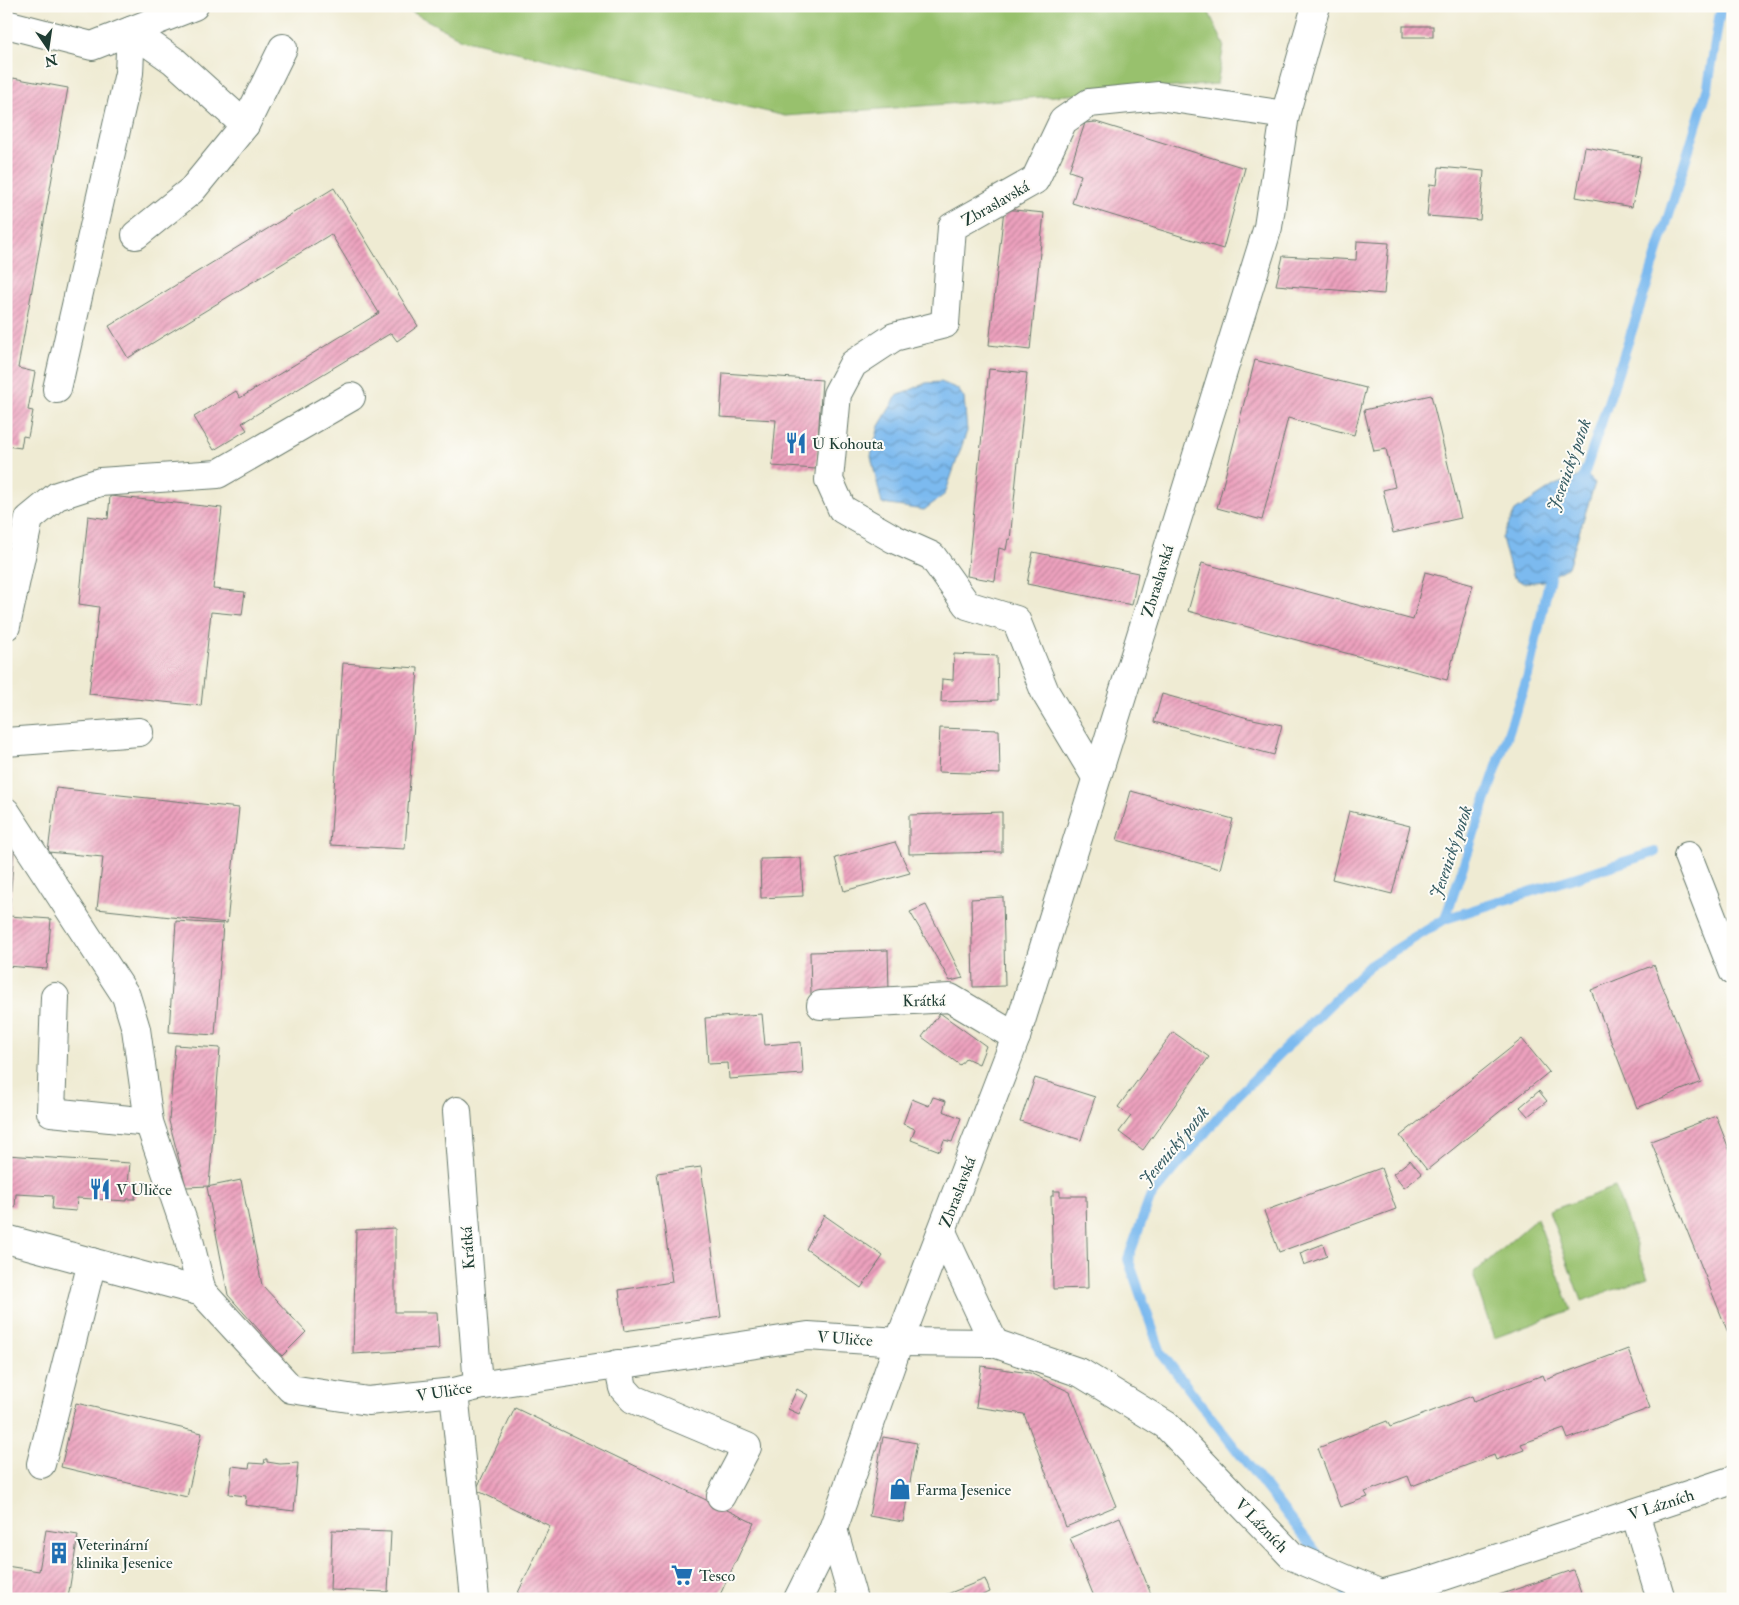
<svg xmlns="http://www.w3.org/2000/svg" width="1739" height="1605" font-family="'IM FELL Double Pica',serif">
  <defs>
    <pattern id="water-waves" width="16" height="10" patternUnits="userSpaceOnUse" patternTransform="scale(1.25)"><rect width="16" height="10" fill="#7cbaef"/><path d="M0 5q4-4 8 0t8 0" fill="none" stroke="#6598c2"/></pattern>
    <pattern id="building-hatch" width="6" height="6" patternUnits="userSpaceOnUse" patternTransform="scale(1.25)"><rect width="6" height="6" fill="#eda1be"/><path d="M-1 1l2-2M0 6l6-6M5 7l2-2" fill="none" stroke="#bf849b"/></pattern>
  </defs>
  <rect width="100%" height="100%" fill="#fdfcf7"/>
  <filter id="ink" filterUnits="userSpaceOnUse"><feTurbulence type="fractalNoise" baseFrequency=".02" numOctaves="2"/><feDisplacementMap in="SourceGraphic" scale="10" xChannelSelector="R" yChannelSelector="G"/><feConvolveMatrix kernelMatrix="1 2 1 2 8 2 1 2 1" color-interpolation-filters="sRGB"/></filter>
  <filter id="wash" filterUnits="userSpaceOnUse"><feTurbulence type="fractalNoise" baseFrequency=".0096" numOctaves="4" result="noise"/><feDisplacementMap in="SourceGraphic" scale="20" xChannelSelector="R" yChannelSelector="G"/><feGaussianBlur stdDeviation="1.12" result="paint"/><feColorMatrix in="noise" values="0 0 0 0 0 0 0 0 0 0 0 0 0 0 0 0 0 1.4 0 .05"/><feComposite in="paint" operator="in"/></filter>
  <g filter="url(#wash)">
    <rect width="100%" height="100%" fill="#efebd3"/>
    <!-- green -->
    <g fill="#98c16d" stroke="#5c7f50">
      <path d="M 401,6 L 1206,6 L 1224,45 L 1217,84 L 785,116 L 462,39 Z"/>
      <path d="M 1615,1187 L 1648,1278 L 1581,1301 L 1549,1211 Z"/>
      <path d="M 1537,1218 L 1571,1310 L 1494,1338 L 1473,1274 Z"/>
    </g>
    <!-- water -->
    <g fill="url(#water-waves)" stroke="#4e7c92">
      <path d="M 941,382 L 958,389 L 964,398 L 967,431 L 945,494 L 924,510 L 882,504 L 871,456 L 879,426 L 897,396 L 926,383 Z"/>
      <path d="M 1586,474 L 1595,483 L 1568,567 L 1543,581 L 1523,583 L 1512,576 L 1502,538 L 1515,511 L 1555,485 Z"/>
    </g>
    <g fill="none" stroke-linecap="round" stroke-linejoin="round">
      <!-- stream -->
      <g stroke="#7cbaef" stroke-width="10">
        <path d="M 1580,487 L 1650,276 L 1708,87 L 1721,6"/>
        <path d="M 1445,919 L 1655,852"/>
        <path d="M 1324,1562 L 1161,1353 L 1128,1259 L 1150,1198 L 1232,1101 L 1369,966 L 1445,919 L 1528,675 L 1553,564"/>
        <path d="M 1341,1583 L 1349,1599"/>
      </g>
    </g>
    <g id="blocks">
      <!-- building -->
      <g fill="url(#building-hatch)">
        <rect x="1403" y="26" width="30" height="11"/>
        <path d="M 13,78 L 68,88 L 18,368 L 35,372 L 28,410 L 33,411 L 28,437 L 23,436 L 21,448 L 6,446 L 6,116 Z"/>
        <path d="M 1096,122 L 1245,168 L 1223,249 L 1072,203 L 1081,175 L 1069,171 L 1085,123 Z"/>
        <path d="M 1585,147 L 1641,157 L 1632,207 L 1576,197 Z"/>
        <path d="M 1439,167 L 1484,171 L 1480,220 L 1427,216 L 1430,184 L 1437,185 Z"/>
        <path d="M 334,188 L 418,326 L 397,341 L 391,333 L 242,423 L 247,430 L 214,450 L 194,417 L 236,391 L 240,398 L 379,313 L 331,234 L 128,358 L 109,326 Z"/>
        <path d="M 1004,209 L 1044,213 L 1030,350 L 989,345 Z"/>
        <path d="M 1357,241 L 1389,243 L 1384,294 L 1276,285 L 1283,256 L 1356,260 Z"/>
        <path d="M 1255,360 L 1366,388 L 1354,435 L 1288,418 L 1262,520 L 1217,508 Z"/>
        <path d="M 989,369 L 1027,373 L 1010,540 L 1008,539 L 1006,550 L 999,548 L 995,581 L 967,576 Z"/>
        <path d="M 723,373 L 822,380 L 816,469 L 772,466 L 776,420 L 720,417 Z"/>
        <path d="M 1431,395 L 1461,518 L 1393,533 L 1383,490 L 1395,487 L 1386,449 L 1374,451 L 1364,410 Z"/>
        <path d="M 110,496 L 222,508 L 213,589 L 245,592 L 242,615 L 211,612 L 201,706 L 89,694 L 99,607 L 79,604 L 88,516 L 108,519 Z"/>
        <path d="M 1033,552 L 1138,573 L 1132,605 L 1027,584 Z"/>
        <path d="M 1202,563 L 1413,620 L 1425,572 L 1473,585 L 1447,680 L 1188,611 Z"/>
        <path d="M 954,654 L 997,656 L 998,700 L 941,702 L 942,679 L 953,680 Z"/>
        <path d="M 343,663 L 418,668 L 405,849 L 330,845 Z"/>
        <path d="M 1162,694 L 1248,718 L 1282,725 L 1274,755 L 1154,722 Z"/>
        <path d="M 940,728 L 999,730 L 1000,774 L 938,772 Z"/>
        <path d="M 56,788 L 239,808 L 227,923 L 97,909 L 103,857 L 48,852 Z"/>
        <path d="M 1131,791 L 1233,819 L 1220,869 L 1117,840 Z"/>
        <path d="M 1349,811 L 1410,826 L 1392,894 L 1332,879 Z"/>
        <path d="M 1002,812 L 1002,852 L 909,854 L 909,815 Z"/>
        <path d="M 895,842 L 910,873 L 844,891 L 835,858 Z"/>
        <path d="M 6,846 L 14,847 L 9,916 L 51,919 L 47,969 L 6,966 Z"/>
        <path d="M 801,858 L 803,896 L 761,898 L 760,859 Z"/>
        <path d="M 1003,897 L 1005,986 L 973,987 L 971,899 Z"/>
        <path d="M 926,905 L 963,978 L 950,981 L 910,912 Z"/>
        <path d="M 176,921 L 223,924 L 215,1035 L 169,1032 Z"/>
        <path d="M 888,950 L 889,992 L 811,994 L 810,952 Z"/>
        <path d="M 1654,965 L 1701,1082 L 1637,1108 L 1591,990 Z"/>
        <path d="M 940,1013 L 986,1046 L 979,1064 L 966,1058 L 960,1065 L 922,1037 Z"/>
        <path d="M 762,1014 L 765,1045 L 801,1042 L 803,1074 L 729,1079 L 728,1063 L 708,1064 L 705,1018 Z"/>
        <path d="M 1173,1032 L 1209,1057 L 1143,1150 L 1119,1132 L 1131,1116 L 1118,1107 Z"/>
        <path d="M 1522,1039 L 1549,1072 L 1427,1170 L 1400,1136 Z"/>
        <path d="M 175,1045 L 220,1048 L 209,1186 L 186,1187 L 169,1121 Z"/>
        <path d="M 1035,1078 L 1095,1097 L 1081,1140 L 1020,1121 Z"/>
        <path d="M 1539,1091 L 1547,1101 L 1528,1116 L 1520,1107 Z"/>
        <path d="M 933,1097 L 946,1101 L 943,1111 L 961,1118 L 952,1142 L 944,1140 L 940,1151 L 911,1140 L 915,1129 L 903,1124 L 912,1099 L 929,1106 Z"/>
        <path d="M 1716,1116 L 1733,1159 L 1733,1345 L 1651,1141 Z"/>
        <path d="M 6,1155 L 130,1163 L 128,1184 L 136,1185 L 135,1199 L 127,1199 L 127,1201 L 77,1198 L 76,1211 L 52,1209 L 53,1196 L 16,1194 L 15,1207 L 6,1206 Z"/>
        <path d="M 1410,1160 L 1422,1174 L 1404,1188 L 1393,1174 Z"/>
        <path d="M 701,1167 L 721,1317 L 624,1331 L 619,1290 L 672,1282 L 657,1173 Z"/>
        <path d="M 1381,1168 L 1396,1209 L 1279,1252 L 1264,1211 Z"/>
        <path d="M 241,1180 L 262,1285 L 306,1332 L 282,1356 L 228,1295 L 207,1187 Z"/>
        <path d="M 1053,1191 L 1060,1191 L 1060,1196 L 1086,1196 L 1088,1288 L 1053,1289 L 1051,1196 L 1053,1196 Z"/>
        <path d="M 824,1215 L 883,1256 L 861,1288 L 806,1249 Z"/>
        <path d="M 395,1228 L 395,1312 L 437,1312 L 439,1349 L 353,1354 L 356,1230 Z"/>
        <path d="M 1323,1244 L 1327,1256 L 1304,1265 L 1300,1253 Z"/>
        <path d="M 1628,1349 L 1650,1408 L 1568,1439 L 1564,1429 L 1521,1444 L 1524,1450 L 1496,1460 L 1494,1455 L 1412,1486 L 1408,1476 L 1365,1492 L 1368,1497 L 1340,1507 L 1318,1448 L 1387,1421 L 1390,1427 L 1472,1396 L 1474,1401 L 1543,1375 L 1545,1380 Z"/>
        <path d="M 981,1366 L 1030,1373 L 1070,1392 L 1116,1506 L 1066,1527 L 1024,1414 L 976,1407 Z"/>
        <path d="M 797,1389 L 808,1395 L 799,1414 L 788,1409 Z"/>
        <path d="M 76,1403 L 202,1433 L 187,1497 L 61,1467 Z"/>
        <path d="M 515,1408 L 754,1523 L 718,1599 L 515,1599 L 550,1526 L 476,1490 Z"/>
        <path d="M 883,1437 L 917,1443 L 903,1522 L 869,1516 Z"/>
        <path d="M 265,1459 L 267,1459 L 267,1462 L 280,1464 L 298,1463 L 294,1511 L 245,1505 L 246,1496 L 229,1494 L 232,1466 L 249,1468 L 250,1463 L 264,1464 Z"/>
        <path d="M 1120,1517 L 1153,1599 L 1095,1599 L 1070,1538 Z"/>
        <path d="M 46,1530 L 78,1535 L 68,1598 L 6,1599 L 6,1566 L 39,1571 Z"/>
        <path d="M 332,1530 L 391,1532 L 388,1592 L 330,1590 Z"/>
        <path d="M 1573,1570 L 1583,1599 L 1490,1599 L 1490,1598 Z"/>
        <path d="M 985,1579 L 990,1592 L 973,1599 L 935,1599 Z"/>
      </g>
    </g>
  </g>
  <g filter="url(#ink)">
    <use href="#blocks" fill-opacity="0" stroke="#687a6c" stroke-width="1"/>
    <g fill="none" stroke-linecap="round" stroke-linejoin="round">
      <!-- minor casing -->
      <g stroke="#687a6c" stroke-width="30">
        <g id="minor">
          <path d="M 6,24 L 92,46 L 194,6"/>
          <path d="M 131,31 L 174,61 L 245,125"/>
          <path d="M 136,235 L 192,190 L 245,125 L 283,48"/>
          <path d="M 57,389 L 129,73 L 131,31"/>
          <path d="M 6,626 L 29,519 L 57,496 L 100,482 L 218,474 L 351,397"/>
          <path d="M 6,742 L 139,732"/>
          <path d="M 1096,777 L 1045,692 L 1016,620 L 967,605 L 932,556 L 894,539 L 842,509 L 829,480 L 837,394 L 853,364 L 894,337 L 945,324 L 952,227 L 1035,180 L 1063,121 L 1089,103 L 1159,96 L 1285,115"/>
          <path d="M 6,812 L 126,996 L 136,1029 L 149,1122 L 188,1236 L 202,1292"/>
          <path d="M 1688,856 L 1733,971"/>
          <path d="M 55,997 L 51,1112 L 149,1122"/>
          <path d="M 821,1005 L 950,998 L 1016,1037"/>
          <path d="M 457,1111 L 478,1386"/>
          <path d="M 942,1232 L 994,1343"/>
          <path d="M 6,1239 L 202,1292 L 291,1389 L 368,1401 L 454,1392 L 478,1386 L 808,1336 L 899,1342 L 994,1343 L 1081,1373 L 1166,1425 L 1292,1556 L 1381,1594 L 1426,1582 L 1733,1480"/>
          <path d="M 618,1364 L 623,1388 L 633,1399 L 747,1447 L 721,1496"/>
          <path d="M 454,1392 L 475,1599"/>
          <path d="M 41,1464 L 92,1262"/>
          <path d="M 1635,1513 L 1661,1599"/>
          <path d="M 833,1529 L 853,1599"/>
        </g>
      </g>
      <!-- major casing -->
      <g stroke="#687a6c" stroke-width="30">
        <path id="major" d="M 798,1599 L 833,1529 L 899,1342 L 1016,1037 L 1268,227 L 1285,115 L 1316,6"/>
      </g>
      <!-- minor -->
      <use href="#minor" stroke="#fff" stroke-width="28"/>
      <!-- major -->
      <use href="#major" stroke="#fff" stroke-width="28"/>
    </g>
  </g>
  <!-- icons -->
  <defs>
    <g id="restaurant-bare" transform="scale(1.725)"><path d="M-5-6h1v4h1v-4h1v4h1v-4h1v5L-1.5 .5V6h-2V.5L-5-1ZM5-6V6H3V1.5H1.5Q1.5-4 5-6Z" fill="#1f6fb2" stroke="#fdfcf7" stroke-width="2.5" paint-order="stroke"/></g>
    <g id="shop-bare" transform="scale(1.725)"><path d="M-5-2.5h2.3a2.7 3.5 0 0 1 5.4 0H5L5.5 6h-11ZM-1.5-2.5h3a1.5 2.3 0 0 0-3 0Z" fill="#1f6fb2" stroke="#fdfcf7" stroke-width="2.5" paint-order="stroke"/></g>
    <g id="building-bare" transform="scale(1.725)"><path d="M-4-6H4V6H1V3H-1V6H-4ZM-2.5-4.3h1.7v1.8h-1.7ZM.8-4.3h1.7v1.8H.8ZM-2.5-1h1.7V.8h-1.7ZM.8-1h1.7V.8H.8Z" fill="#1f6fb2" stroke="#fdfcf7" stroke-width="2.5" paint-order="stroke"/></g>
    <g id="supermarket-bare" transform="scale(1.725)"><path d="M-6-5.5h2.5l.6 2H6L4.5 2H-2.5L-4.4-4H-6ZM-1.5 3.2a1.3 1.3 0 1 0 .1 0ZM3 3.2a1.3 1.3 0 1 0 .1 0Z" fill="#1f6fb2" stroke="#fdfcf7" stroke-width="2.5" paint-order="stroke"/></g>
  </defs>
  <g fill-rule="evenodd">
    <use href="#restaurant-bare" x="796" y="443"/>
    <use href="#restaurant-bare" x="100" y="1189"/>
    <use href="#shop-bare" x="900" y="1489"/>
    <use href="#building-bare" x="59" y="1553"/>
    <use href="#supermarket-bare" x="682" y="1575"/>
  </g>
  <g text-anchor="middle" stroke-width="4" stroke-linejoin="round" paint-order="stroke">
    <!-- street labels -->
    <g font-size="16" fill="#1f3d34" stroke="#fdfcf7">
      <text transform="translate(995 203) rotate(-30)" y="6">Zbraslavská</text>
      <text transform="translate(1157 581) rotate(-73)" y="6">Zbraslavská</text>
      <text transform="translate(924 1000) rotate(-1)" y="6">Krátká</text>
      <text transform="translate(957 1192) rotate(-69)" y="6">Zbraslavská</text>
      <text transform="translate(467 1248) rotate(-94)" y="6">Krátká</text>
      <text transform="translate(845 1338) rotate(4)" y="6">V Uličce</text>
      <text transform="translate(444 1391) rotate(-9)" y="6">V Uličce</text>
      <text transform="translate(1661 1504) rotate(-18)" y="6">V Lázních</text>
      <text transform="translate(1262 1525) rotate(46)" y="6">V Lázních</text>
    </g>
    <!-- poi labels -->
    <g font-size="16" fill="#1f3d34" stroke="#fdfcf7" text-anchor="start">
      <text x="812" y="449">U Kohouta</text>
      <text x="116" y="1195">V Uličce</text>
      <text x="916" y="1495">Farma Jesenice</text>
      <text x="76" y="1550">Veterinární<tspan x="76" dy="18">klinika Jesenice</tspan></text>
      <text x="699" y="1581">Tesco</text>
    </g>
    <!-- water labels -->
    <g font-size="18" font-style="italic" fill="#365c63" stroke="#fdfcf7">
      <text transform="translate(1569 465) rotate(-70)" y="6">Jesenický potok</text>
      <text transform="translate(1451 852) rotate(-71)" y="6">Jesenický potok</text>
      <text transform="translate(1174 1146) rotate(-50)" y="6">Jesenický potok</text>
    </g>
  </g>
  <!-- margin -->
  <rect width="1739" height="1605" fill="none" stroke="#fdfcf7" stroke-width="25"/>
  <!-- north arrow -->
  <g transform="translate(48 48) rotate(167)" stroke="#fdfcf7" stroke-width="4" paint-order="stroke">
  <path d="M0-4L9 19L0 12L-9 19Z" fill="#1f3d34"/>
  <text y="-8" font-size="14" font-weight="bold" text-anchor="middle" fill="#1f3d34">N</text>
  </g>
</svg>
